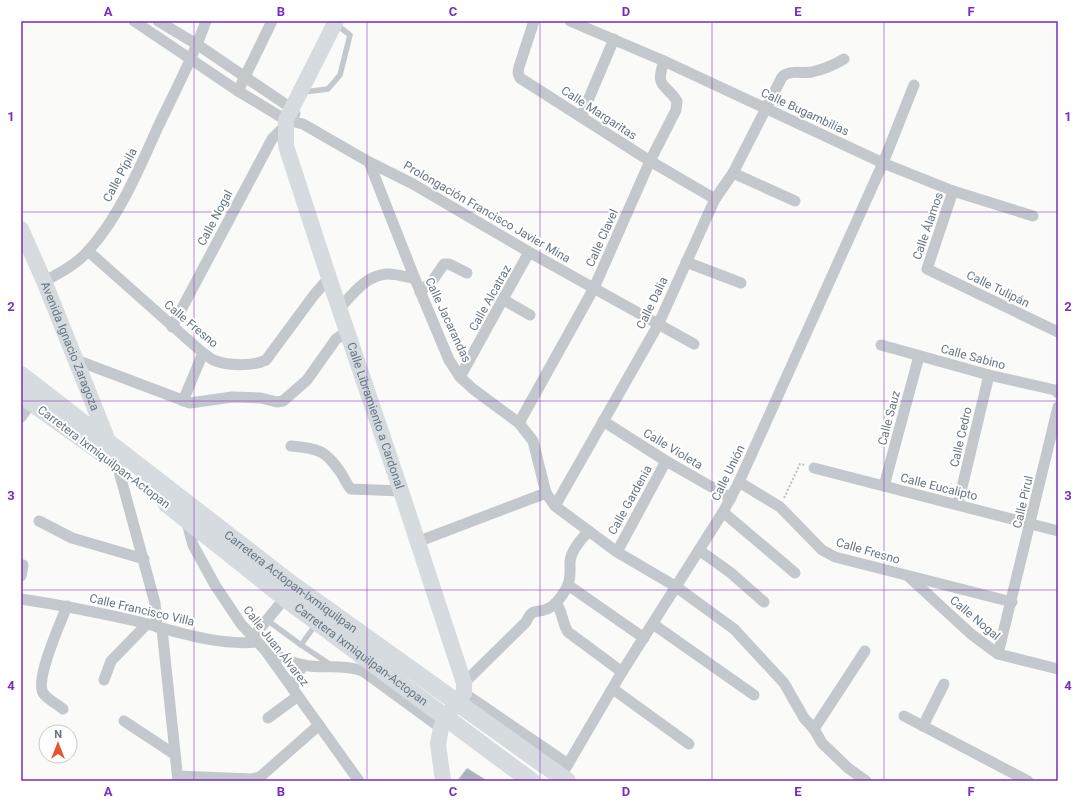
<svg xmlns="http://www.w3.org/2000/svg" width="1079" height="802" font-family="Roboto,sans-serif">
  <rect width="100%" height="100%" fill="#fafaf8"/>
  <!-- building -->
  <path fill="#aab3b9" stroke="#dcdcda" d="M 467,768 L 488,781 L 457,781 Z"/>
  <g fill="none" stroke-linecap="round" stroke-linejoin="round">
    <!-- path -->
    <path stroke="#bbbfc2" stroke-width="2" stroke-dasharray="2 2" stroke-linecap="butt" d="M 784,498 L 800,464 L 805,465"/>
    <!-- lane -->
    <g stroke="#c3c8cc" stroke-width="5.5">
      <path d="M 304,92 L 328,89 L 340,75 L 350,35 L 337,25"/>
      <path d="M 267,620 L 301,645"/>
      <path d="M 316,624 L 301,645 L 331,665"/>
    </g>
    <!-- street -->
    <g stroke="#c3c8cc" stroke-width="11">
      <path d="M 134,21 L 238,91 L 286,120 L 303,124 L 369,162 L 413,184 L 529,252 L 694,344"/>
      <path d="M 158,21 L 198,45 L 291,108 L 295,114"/>
      <path d="M 534,21 L 519,67 L 518,73 L 520,78 L 650,161 L 715,199"/>
      <path d="M 570,21 L 664,61 L 883,163 L 953,191 L 1033,216"/>
      <path d="M 238,91 L 272,21"/>
      <path d="M 581,117 L 614,39"/>
      <path d="M 369,162 L 415,279 L 449,360 L 460,377 L 473,389 L 519,423 L 533,441 L 546,493 L 555,506 L 617,552 L 675,586 L 734,629 L 784,683 L 804,718 L 814,729 L 822,743 L 848,768 L 866,781"/>
      <path d="M 733,173 L 795,201"/>
      <path d="M 953,191 L 927,269 L 1058,332"/>
      <path d="M 88,251 L 203,353 C 207,355 211,360 216,361 C 230,366 254,366 266,360 L 314,295 L 329,278"/>
      <path d="M 686,262 L 741,283"/>
      <path d="M 44,281 C 61,273 77,264 89,250 C 120,215 138,171 157,129 C 174,93 193,58 206,21"/>
      <path d="M 420,292 L 433,280 L 444,264 L 449,264 L 467,273"/>
      <path d="M 504,300 L 530,315"/>
      <path d="M 339,309 C 352,295 365,276 386,274 C 395,273 406,277 415,279"/>
      <path d="M 172,327 L 272,139 L 285,126"/>
      <path d="M 881,345 L 989,375 L 1055,390 L 1058,393"/>
      <path d="M 76,360 L 190,403 L 232,397 L 261,398 L 277,402 L 283,401 L 307,380 L 336,339 L 347,332"/>
      <path d="M 460,377 L 529,252"/>
      <path d="M 183,401 L 203,353"/>
      <path d="M 21,417 L 32,402"/>
      <path d="M 603,421 L 666,461 L 731,498"/>
      <path d="M 519,423 L 594,288 L 650,161 L 676,110 L 677,101 C 664,82 655,88 664,61"/>
      <path d="M 291,446 C 318,449 325,449 341,473 C 345,479 346,484 351,489 L 401,491"/>
      <path d="M 117,464 L 155,603 L 157,627"/>
      <path d="M 814,468 L 1058,531"/>
      <path d="M 739,482 L 780,507 L 822,550 L 835,557 L 1012,602"/>
      <path d="M 884,486 L 919,356"/>
      <path d="M 958,504 L 989,375"/>
      <path d="M 555,506 L 658,325 L 715,199 L 733,173 L 782,77 C 791,69 801,74 812,72 C 825,69 834,65 844,59"/>
      <path d="M 723,512 L 795,573"/>
      <path d="M 186,519 L 193,545 L 215,585 L 241,624 L 265,650 L 359,781"/>
      <path d="M 39,521 L 72,538 L 144,559"/>
      <path d="M 417,542 L 546,493"/>
      <path d="M 699,550 L 731,573 L 764,602"/>
      <path d="M 617,552 L 666,461"/>
      <path d="M 21,576 L 23,565"/>
      <path d="M 909,577 L 971,634 L 998,654 L 1058,669"/>
      <path d="M 568,585 L 644,638"/>
      <path d="M 21,599 C 61,605 101,613 140,622 C 178,632 218,646 257,642"/>
      <path d="M 556,603 C 563,612 562,623 568,632 L 622,672"/>
      <path d="M 653,624 L 754,695"/>
      <path d="M 162,629 L 178,781"/>
      <path d="M 253,637 L 285,598"/>
      <path d="M 268,651 C 279,657 291,662 303,665 C 323,669 344,664 363,671 L 441,728"/>
      <path d="M 998,654 L 1058,407"/>
      <path d="M 104,680 L 111,661 L 147,624"/>
      <path d="M 464,683 L 526,622 C 533,607 535,614 547,609 C 555,606 562,596 566,589 C 571,580 570,572 570,562 C 571,550 581,539 589,531"/>
      <path d="M 293,688 L 298,673 L 304,665"/>
      <path d="M 613,689 L 689,744"/>
      <path d="M 464,693 L 568,764"/>
      <path d="M 63,709 C 57,704 47,699 43,693 C 35,678 61,622 67,606"/>
      <path d="M 904,716 L 1028,781"/>
      <path d="M 268,718 L 298,696"/>
      <path d="M 124,721 L 174,754"/>
      <path d="M 923,726 L 944,684"/>
      <path d="M 814,729 L 865,651"/>
      <path d="M 178,776 L 251,779 L 260,777 L 319,725"/>
      <path d="M 561,776 L 622,672 L 723,512 L 739,482 L 883,163 L 914,85"/>
    </g>
    <!-- secondary -->
    <g stroke="#d6dbdf" stroke-width="16">
      <path id="s1" d="M 336,21 L 286,120 L 286,146 L 329,278 L 401,491 L 464,683 L 464,693 L 445,718 L 441,728 L 438,744 L 443,781"/>
      <path id="s2" d="M 21,229 L 44,281 L 110,446"/>
    </g>
    <!-- primary -->
    <g stroke="#d6dbdf" stroke-width="18">
      <path id="s3" d="M 21,375 L 290,583 L 567,781"/>
      <path d="M 21,395 L 118,464"/>
      <path id="s4" d="M 166,503 L 285,598 L 531,781"/>
    </g>
  </g>
  <!-- grid -->
  <path fill="none" stroke="#7b2cbf" stroke-width="1" stroke-opacity="0.55" d="M 194,21 L 194,781M 367,21 L 367,781M 540,21 L 540,781M 712,21 L 712,781M 884,21 L 884,781M 21,212 L 1058,212M 21,401 L 1058,401M 21,590 L 1058,590"/>
  <g text-anchor="middle" stroke-width="4" stroke-linejoin="round" paint-order="stroke">
    <!-- street labels -->
    <g font-size="12" fill="#657683" stroke="#fff">
      <text transform="translate(805 112) rotate(25)" y="4">Calle Bugambilias</text>
      <text transform="translate(599 113) rotate(33)" y="4">Calle Margaritas</text>
      <text transform="translate(120 175) rotate(-62)" y="4">Calle Pípila</text>
      <text transform="translate(487 212) rotate(30)" y="4">Prolongación Francisco Javier Mina</text>
      <text transform="translate(215 218) rotate(-62)" y="4">Calle Nogal</text>
      <text transform="translate(928 226) rotate(-71)" y="4">Calle Álamos</text>
      <text transform="translate(602 238) rotate(-66)" y="4">Calle Clavel</text>
      <text transform="translate(998 289) rotate(26)" y="4">Calle Tulipán</text>
      <text transform="translate(490 298) rotate(-61)" y="4">Calle Alcatraz</text>
      <text transform="translate(652 303) rotate(-64)" y="4">Calle Dalia</text>
      <text transform="translate(448 320) rotate(65)" y="4">Calle Jacarandas</text>
      <text transform="translate(191 324) rotate(40)" y="4">Calle Fresno</text>
      <text dy="4" stroke="none"><textPath href="#s2" startOffset="127">Avenida Ignacio Zaragoza</textPath></text>
      <text transform="translate(973 357) rotate(15)" y="4">Calle Sabino</text>
      <text dy="4" stroke="none"><textPath href="#s1" startOffset="421">Calle Libramiento a Cardonal</textPath></text>
      <text transform="translate(889 418) rotate(-75)" y="4">Calle Sauz</text>
      <text transform="translate(961 437) rotate(-77)" y="4">Calle Cedro</text>
      <text transform="translate(673 449) rotate(31)" y="4">Calle Violeta</text>
      <text transform="translate(104 457) rotate(37)" y="4">Carretera Ixmiquilpan-Actopan</text>
      <text transform="translate(728 473) rotate(-64)" y="4">Calle Unión</text>
      <text transform="translate(939 487) rotate(14)" y="4">Calle Eucalipto</text>
      <text transform="translate(630 500) rotate(-61)" y="4">Calle Gardenia</text>
      <text transform="translate(1023 502) rotate(-77)" y="4">Calle Pirul</text>
      <text transform="translate(868 551) rotate(16)" y="4">Calle Fresno</text>
      <text dy="4" stroke="none"><textPath href="#s3" startOffset="340">Carretera Actopan-Ixmiquilpan</textPath></text>
      <text transform="translate(142 610) rotate(13)" y="4">Calle Francisco Villa</text>
      <text transform="translate(975 618) rotate(40)" y="4">Calle Nogal</text>
      <text transform="translate(276 646) rotate(52)" y="4">Calle Juan Álvarez</text>
      <text dy="4" stroke="none"><textPath href="#s4" startOffset="247">Carretera Ixmiquilpan-Actopan</textPath></text>
    </g>
  </g>
  <!-- border -->
  <rect width="1079" height="802" fill="none" stroke="#ffffff" stroke-width="44"/>
  <!-- north arrow -->
  <g transform="translate(58 744)"><circle r="19" fill="#ffffff" stroke="#c1c8cd"/>
  <path d="M0-3L7 15L0 10L-7 15Z" fill="#e4572e"/>
  <text y="-6" font-size="11" font-weight="bold" text-anchor="middle" fill="#657683">N</text>
  </g>
  <rect x="22" y="22" width="1035" height="758" fill="none" stroke="#7b2cbf" stroke-width="1.5"/>
  <g font-size="13" text-anchor="middle" font-weight="bold" fill="#7b2cbf">
    <text x="108" y="16">A</text>
    <text x="281" y="16">B</text>
    <text x="453" y="16">C</text>
    <text x="626" y="16">D</text>
    <text x="798" y="16">E</text>
    <text x="971" y="16">F</text>
    <text x="11" y="121">1</text>
    <text x="1068" y="121">1</text>
    <text x="11" y="311">2</text>
    <text x="1068" y="311">2</text>
    <text x="11" y="500">3</text>
    <text x="1068" y="500">3</text>
    <text x="11" y="690">4</text>
    <text x="1068" y="690">4</text>
    <text x="108" y="796">A</text>
    <text x="281" y="796">B</text>
    <text x="453" y="796">C</text>
    <text x="626" y="796">D</text>
    <text x="798" y="796">E</text>
    <text x="971" y="796">F</text>
  </g>
</svg>
